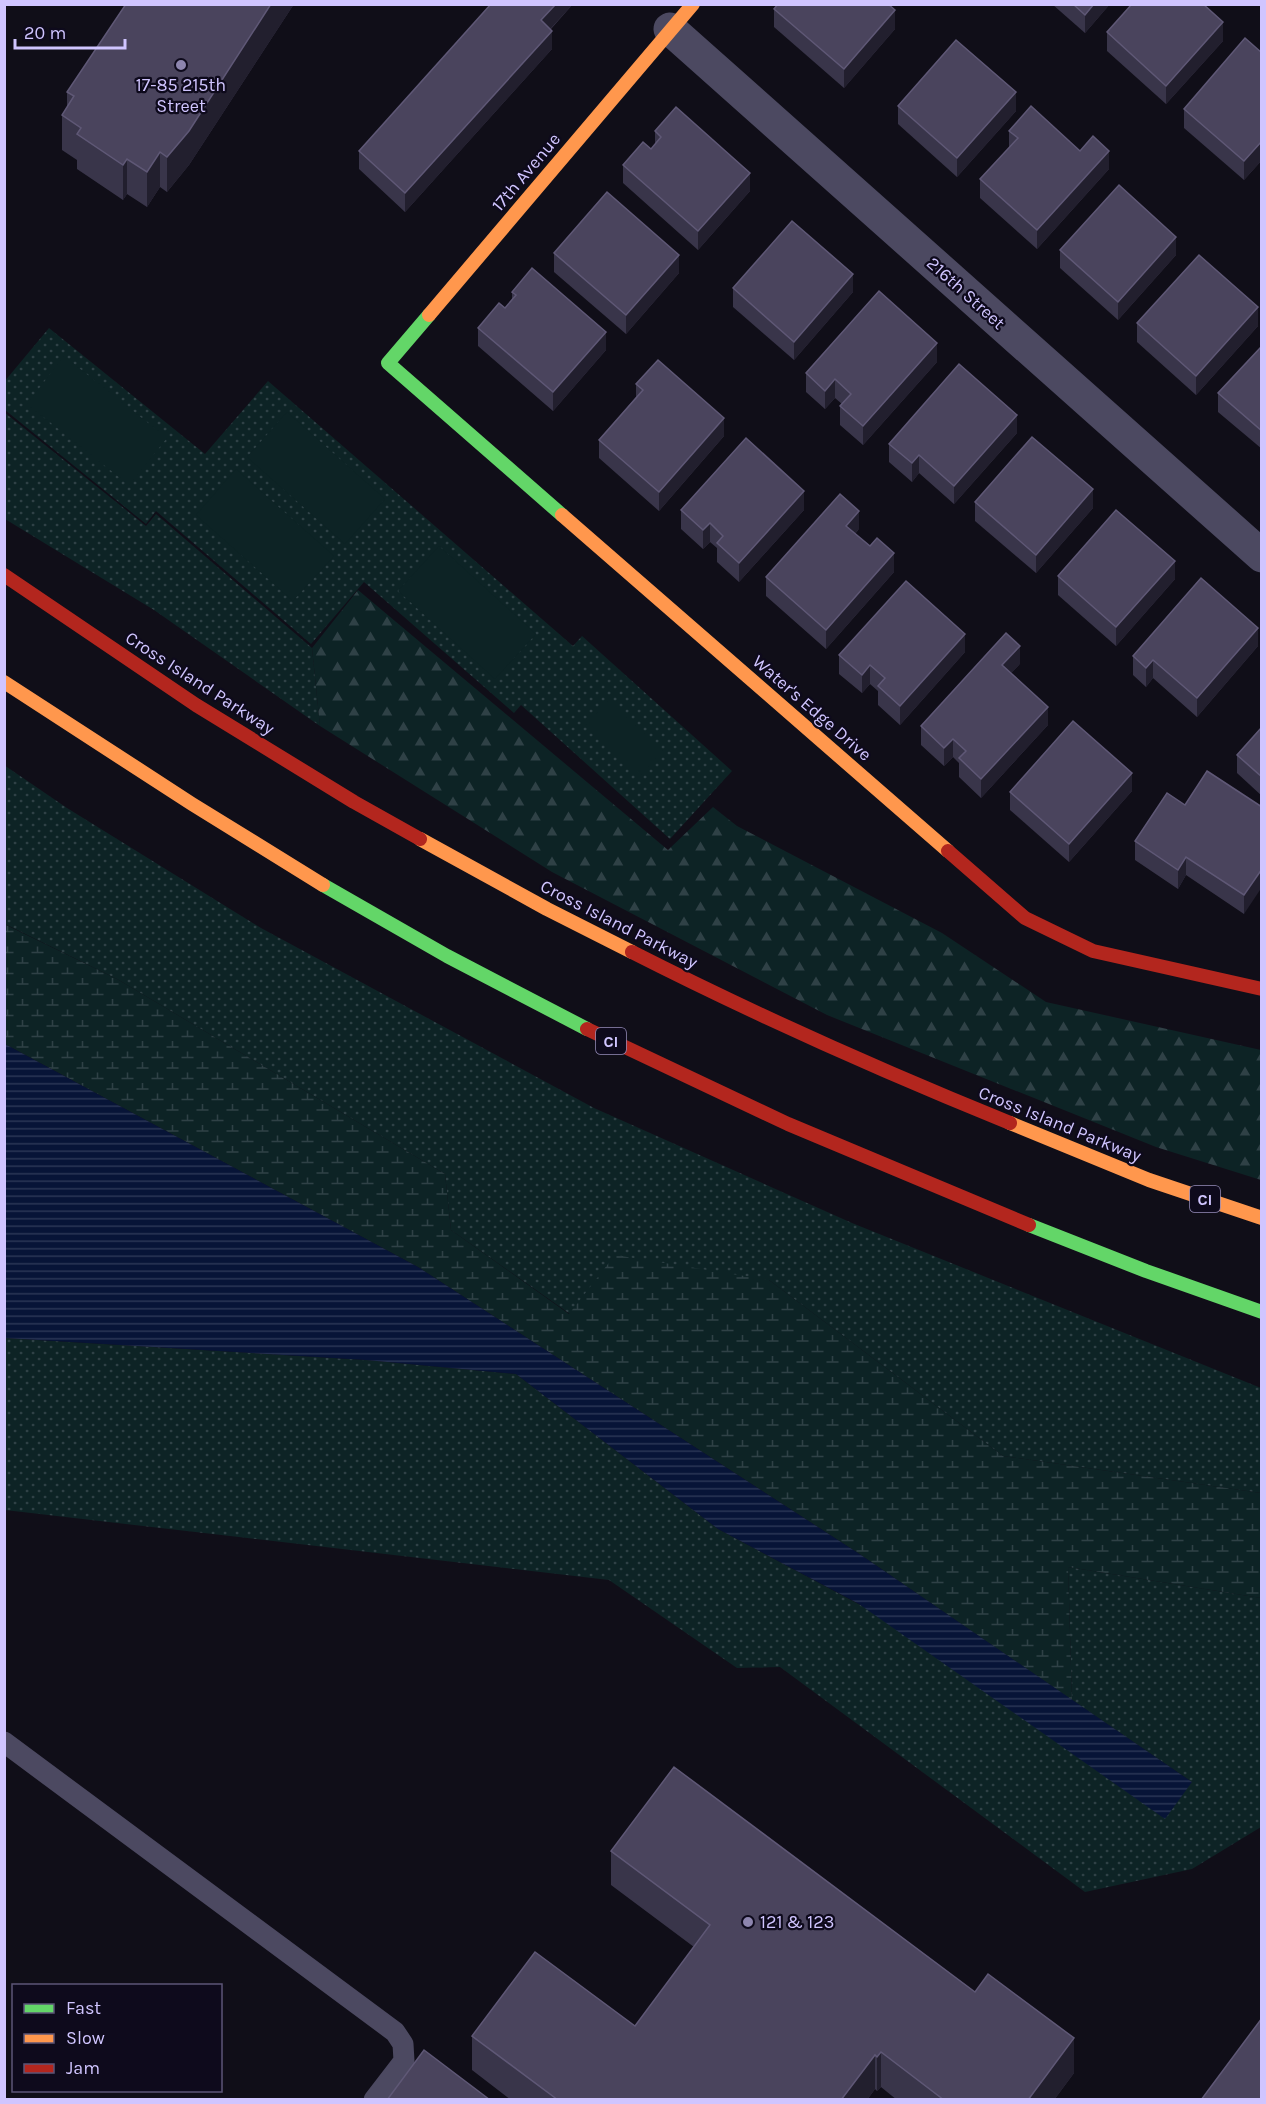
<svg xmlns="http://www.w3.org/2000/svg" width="1266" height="2104" font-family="Karla,sans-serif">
  <defs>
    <pattern id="grass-dots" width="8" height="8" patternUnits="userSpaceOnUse" patternTransform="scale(1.5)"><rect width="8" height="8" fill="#0d2325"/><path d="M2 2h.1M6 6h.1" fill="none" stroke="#2f4146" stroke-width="1.8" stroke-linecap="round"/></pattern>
    <pattern id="forest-firs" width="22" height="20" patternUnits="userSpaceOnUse" patternTransform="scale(1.5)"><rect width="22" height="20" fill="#0d2325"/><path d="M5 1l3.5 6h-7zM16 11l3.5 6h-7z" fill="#2f4146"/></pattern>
    <pattern id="wetland-marsh" width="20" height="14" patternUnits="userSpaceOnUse" patternTransform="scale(1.5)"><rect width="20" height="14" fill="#0d2325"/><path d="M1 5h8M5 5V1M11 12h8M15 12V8" fill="none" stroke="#2f4146"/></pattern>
    <pattern id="water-rules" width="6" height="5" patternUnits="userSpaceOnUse" patternTransform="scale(1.5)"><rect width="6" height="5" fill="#071437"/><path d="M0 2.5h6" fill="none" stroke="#2a3555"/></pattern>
  </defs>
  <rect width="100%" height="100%" fill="#100e18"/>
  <!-- grass -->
  <g fill="url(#grass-dots)">
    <path d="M 49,328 L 205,454 L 268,381 L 573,646 L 582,636 L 732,771 L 670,839 L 521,705 L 514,713 L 364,582 L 311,644 L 156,511 L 146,524 L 5,410 L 4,382 Z"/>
    <path d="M 4,412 L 146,526 L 156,514 L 312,648 L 320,726 L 154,610 L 5,519 Z"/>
    <path d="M 4,765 L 67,808 L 261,928 L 594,1108 L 852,1223 L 1261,1388 L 1261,1493 L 1003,1456 L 769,1280 L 570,1314 L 451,1230 L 445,1174 L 117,979 L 5,924 Z"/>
    <path d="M 4,1338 L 366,1360 L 516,1374 L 718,1529 L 1192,1782 L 1072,1700 L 1068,1567 L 1261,1598 L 1261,1827 L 1192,1869 L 1085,1892 L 780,1667 L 737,1668 L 609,1580 L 5,1510 Z"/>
  </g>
  <!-- forest -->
  <path fill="url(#forest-firs)" d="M 358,590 L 668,850 L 713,807 L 737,826 L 942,933 L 1046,1002 L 1261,1050 L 1261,1180 L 1156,1147 L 827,1015 L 552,872 L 320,726 L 312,648 Z"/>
  <!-- wetland -->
  <path fill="url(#wetland-marsh)" d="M 4,924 L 117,979 L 445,1174 L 451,1230 L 569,1314 L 615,1255 L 769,1280 L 1003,1456 L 1261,1493 L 1261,1598 L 1068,1567 L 1072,1700 L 861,1555 L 418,1267 L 5,1044 Z"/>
  <!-- garden -->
  <g fill="#0d2325">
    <path d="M 64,356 L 167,438 L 129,485 L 27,404 Z"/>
    <path d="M 287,412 L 385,499 L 345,544 L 247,457 Z"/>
    <path d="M 236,469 L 334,556 L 293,601 L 196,515 Z"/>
    <path d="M 439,546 L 536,634 L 495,679 L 398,591 Z"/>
    <path d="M 608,701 L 663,750 L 641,775 L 586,725 Z"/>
  </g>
  <!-- water -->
  <path fill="url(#water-rules)" d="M 5,1044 L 418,1267 L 861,1555 L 1192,1782 L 1165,1819 L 859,1604 L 718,1529 L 516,1374 L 366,1360 L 5,1338 Z"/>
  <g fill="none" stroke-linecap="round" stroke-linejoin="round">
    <!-- lane -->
    <path stroke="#4c4961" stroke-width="21" d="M 4,1742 L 395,2032 L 403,2044 L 404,2061 L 374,2100"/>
    <!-- street -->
    <path stroke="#4c4961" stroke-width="33" d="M 670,29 L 1262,556"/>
    <!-- fast -->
    <g stroke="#63d668" stroke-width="14">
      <path d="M 429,315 L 388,363 L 562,515"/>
      <path d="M 323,885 L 447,956 L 587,1029"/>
      <path d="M 1029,1225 L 1146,1271 L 1262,1312"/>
    </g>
    <!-- slow -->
    <g stroke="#ff974d" stroke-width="14">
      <path d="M 429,315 L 693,4"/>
      <path d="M 562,515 L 948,851"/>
      <path d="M 4,682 L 192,804 L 323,885"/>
      <path d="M 420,839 L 547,909 L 632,952"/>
      <path d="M 1010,1123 L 1149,1180 L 1262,1218"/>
    </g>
    <!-- jam -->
    <g stroke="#b3261e" stroke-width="14">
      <path d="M 4,575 L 196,705 L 354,802 L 420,839"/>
      <path d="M 948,851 L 1025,918 L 1093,951 L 1262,989"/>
      <path d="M 632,952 C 756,1015 882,1071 1010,1123"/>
      <path d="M 587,1029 L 788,1124 L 1029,1225"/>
    </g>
  </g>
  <!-- wall -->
  <g fill="#39354a">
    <path d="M 126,4 L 294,4 L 189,165 L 167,192 L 160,187 L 147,207 L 127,194 L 123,200 L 77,169 L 77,160 L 62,150 L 62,115 L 67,107 L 67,92 Z"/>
    <path d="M 491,4 L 573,4 L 551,29 L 552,49 L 405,212 L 359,169 L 359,151 Z"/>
    <path d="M 1052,4 L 1110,4 L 1085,33 Z"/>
    <path d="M 774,9 L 895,29 L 844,88 L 774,27 Z"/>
    <path d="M 1107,32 L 1223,41 L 1166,104 L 1107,51 Z"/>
    <path d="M 1262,53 L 1262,160 L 1244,180 L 1184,128 L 1184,109 Z"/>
    <path d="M 898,106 L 1016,111 L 957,177 L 898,124 Z"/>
    <path d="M 655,131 L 750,191 L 698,250 L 623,183 L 623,165 L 651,149 L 655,144 Z"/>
    <path d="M 1009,131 L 1080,151 L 1109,169 L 1037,249 L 980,198 L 980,179 L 1009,148 Z"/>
    <path d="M 1060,250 L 1176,255 L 1118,320 L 1060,268 Z"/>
    <path d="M 554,253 L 679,273 L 626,334 L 554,272 Z"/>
    <path d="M 733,288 L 853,292 L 794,360 L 733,307 Z"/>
    <path d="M 512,292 L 606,350 L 553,411 L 478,346 L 478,328 L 505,308 L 512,301 Z"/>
    <path d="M 1137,323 L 1258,326 L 1196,395 L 1137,342 Z"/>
    <path d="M 1262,346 L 1262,449 L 1218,412 L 1218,393 Z"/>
    <path d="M 937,362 L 863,445 L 840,425 L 840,406 L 842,404 L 835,398 L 825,409 L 806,392 L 806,373 Z"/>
    <path d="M 636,384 L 724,436 L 659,511 L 599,458 L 599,440 L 636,397 Z"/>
    <path d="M 1017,433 L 954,504 L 919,473 L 912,482 L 889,462 L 889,444 Z"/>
    <path d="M 975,502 L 1093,508 L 1036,573 L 975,521 Z"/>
    <path d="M 681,510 L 804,510 L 739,582 L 717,562 L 717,548 L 710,542 L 703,549 L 681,529 Z"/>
    <path d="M 859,529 L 855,534 L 894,572 L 826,649 L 766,596 L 766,577 Z"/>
    <path d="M 1058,576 L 1175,579 L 1116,646 L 1058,595 Z"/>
    <path d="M 1258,646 L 1197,717 L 1153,678 L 1146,687 L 1133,675 L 1133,656 Z"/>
    <path d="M 965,652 L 900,725 L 878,705 L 878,691 L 870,684 L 862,693 L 839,674 L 839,655 Z"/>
    <path d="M 1020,664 L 1011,673 L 1048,725 L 981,798 L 959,777 L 959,763 L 953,757 L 944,766 L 921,745 L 921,726 Z"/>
    <path d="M 1262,727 L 1262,796 L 1237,773 L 1237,755 Z"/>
    <path d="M 1132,791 L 1069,862 L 1010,810 L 1010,792 Z"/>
    <path d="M 1185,805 L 1262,807 L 1244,914 L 1186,875 L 1178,889 L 1135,860 L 1135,841 Z"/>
    <path d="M 611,1851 L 1074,2073 L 1054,2100 L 897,2100 L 881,2087 L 877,2091 L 875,2089 L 867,2100 L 511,2100 L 472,2070 L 472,2036 L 635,2026 L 694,1947 L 611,1885 Z"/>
  </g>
  <!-- shaded-wall -->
  <g fill="#221f2e">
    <path d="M 271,4 L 294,4 L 189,165 L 167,192 L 167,157 Z"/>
    <path d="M 556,4 L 573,4 L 541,39 L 541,20 Z"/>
    <path d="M 1094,4 L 1110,4 L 1085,33 L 1085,15 Z"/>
    <path d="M 895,10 L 895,29 L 844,88 L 844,69 Z"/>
    <path d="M 1223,22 L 1223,41 L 1166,104 L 1166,86 Z"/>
    <path d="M 552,31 L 552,49 L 405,212 L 405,193 Z"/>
    <path d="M 1016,92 L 1016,111 L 957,177 L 957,158 Z"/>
    <path d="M 1262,141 L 1262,160 L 1244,180 L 1244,161 Z"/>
    <path d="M 1109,151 L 1109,169 L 1037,249 L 1037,230 Z"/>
    <path d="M 160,152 L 160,187 L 147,207 L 147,172 Z"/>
    <path d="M 127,159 L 127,194 L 123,200 L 123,165 Z"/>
    <path d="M 750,173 L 750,191 L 698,250 L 698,231 Z"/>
    <path d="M 1176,237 L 1176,255 L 1118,320 L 1118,302 Z"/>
    <path d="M 679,255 L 679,273 L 626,334 L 626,315 Z"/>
    <path d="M 853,274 L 853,292 L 794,360 L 794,342 Z"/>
    <path d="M 1258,307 L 1258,326 L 1196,395 L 1196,376 Z"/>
    <path d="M 606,332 L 606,350 L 553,411 L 553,392 Z"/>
    <path d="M 937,343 L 937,362 L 863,445 L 863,426 Z"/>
    <path d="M 835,379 L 835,398 L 825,409 L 825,391 Z"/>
    <path d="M 1017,415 L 1017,433 L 954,504 L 954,486 Z"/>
    <path d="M 724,418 L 724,436 L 659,511 L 659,492 Z"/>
    <path d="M 919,455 L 919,473 L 912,482 L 912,463 Z"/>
    <path d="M 1093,489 L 1093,508 L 1036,573 L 1036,555 Z"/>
    <path d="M 804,491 L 804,510 L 739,582 L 739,563 Z"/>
    <path d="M 859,511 L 859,529 L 846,544 L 846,526 Z"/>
    <path d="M 710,523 L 710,542 L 703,549 L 703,530 Z"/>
    <path d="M 894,553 L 894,572 L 826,649 L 826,630 Z"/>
    <path d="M 1175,561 L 1175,579 L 1116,646 L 1116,627 Z"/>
    <path d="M 1258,628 L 1258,646 L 1197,717 L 1197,698 Z"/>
    <path d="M 965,634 L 965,652 L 900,725 L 900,706 Z"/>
    <path d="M 1020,646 L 1020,664 L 1002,683 L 1002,665 Z"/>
    <path d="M 1153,660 L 1153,678 L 1146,687 L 1146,668 Z"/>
    <path d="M 870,665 L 870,684 L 862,693 L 862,675 Z"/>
    <path d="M 1048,707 L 1048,725 L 981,798 L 981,779 Z"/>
    <path d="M 953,739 L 953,757 L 944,766 L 944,748 Z"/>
    <path d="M 1132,773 L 1132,791 L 1069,862 L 1069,844 Z"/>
    <path d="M 1186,857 L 1186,875 L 1178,889 L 1178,870 Z"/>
    <path d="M 1262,869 L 1262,887 L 1244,914 L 1244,895 Z"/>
    <path d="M 1074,2038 L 1074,2073 L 1054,2100 L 1028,2100 Z"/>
    <path d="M 881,2052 L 881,2087 L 877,2091 L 877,2057 Z"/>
    <path d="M 875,2055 L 875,2089 L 867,2100 L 841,2100 Z"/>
  </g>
  <!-- building -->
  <g fill="#4a445d" stroke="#5f5876" stroke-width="1.5">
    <path d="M 126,4 L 271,4 L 189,131 L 167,157 L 160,152 L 147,172 L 127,159 L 123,165 L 77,134 L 81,128 L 62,115 L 74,96 L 67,92 Z"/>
    <path d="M 491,4 L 556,4 L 541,20 L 552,31 L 405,193 L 359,151 Z"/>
    <path d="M 778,4 L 888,4 L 895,10 L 844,69 L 774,9 Z"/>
    <path d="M 1073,4 L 1094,4 L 1085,15 Z"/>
    <path d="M 1132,4 L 1203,4 L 1223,22 L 1166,86 L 1107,32 Z"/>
    <path d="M 1245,38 L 1262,53 L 1262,141 L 1244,161 L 1184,109 Z"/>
    <path d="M 956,40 L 1016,92 L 957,158 L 898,106 Z"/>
    <path d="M 1031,106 L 1080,151 L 1093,136 L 1109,151 L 1037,230 L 980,179 L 1018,138 L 1009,131 Z"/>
    <path d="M 676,107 L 750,173 L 698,231 L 623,165 L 643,142 L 651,149 L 661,137 L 655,131 Z"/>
    <path d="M 1119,185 L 1176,237 L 1118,302 L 1060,250 Z"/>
    <path d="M 607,192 L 679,255 L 626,315 L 554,253 Z"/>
    <path d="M 792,221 L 853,274 L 794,342 L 733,288 Z"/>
    <path d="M 1199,255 L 1258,307 L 1196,376 L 1137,323 Z"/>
    <path d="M 532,268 L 606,332 L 553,392 L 478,328 L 499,303 L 505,308 L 516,295 L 512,292 Z"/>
    <path d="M 879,291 L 937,343 L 863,426 L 840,406 L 851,394 L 835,379 L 825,391 L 806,373 Z"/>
    <path d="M 1262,346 L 1262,431 L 1218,393 Z"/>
    <path d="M 658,360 L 724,418 L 659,492 L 599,440 L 643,390 L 636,384 Z"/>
    <path d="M 959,364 L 1017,415 L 954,486 L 919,455 L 912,463 L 889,444 Z"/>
    <path d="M 1032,437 L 1093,489 L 1036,555 L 975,502 Z"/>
    <path d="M 746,438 L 804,491 L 739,563 L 717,543 L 723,536 L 710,523 L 703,530 L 681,510 Z"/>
    <path d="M 840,494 L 859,511 L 846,526 L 870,546 L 877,538 L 894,553 L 826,630 L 766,577 Z"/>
    <path d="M 1116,510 L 1175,561 L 1116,627 L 1058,576 Z"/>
    <path d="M 1201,578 L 1258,628 L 1197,698 L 1153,660 L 1146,668 L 1133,656 Z"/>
    <path d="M 906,581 L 965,634 L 900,706 L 878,686 L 885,678 L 870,665 L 862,675 L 839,655 Z"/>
    <path d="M 1006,633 L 1020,646 L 1002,665 L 1048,707 L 981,779 L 959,758 L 966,751 L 953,739 L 944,748 L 921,726 Z"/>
    <path d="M 1073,721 L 1132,773 L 1069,844 L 1010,792 Z"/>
    <path d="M 1262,727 L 1262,777 L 1237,755 Z"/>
    <path d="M 1207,771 L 1262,807 L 1262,869 L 1244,895 L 1186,857 L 1178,870 L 1135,841 L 1167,793 L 1185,805 Z"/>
    <path d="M 674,1767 L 975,1992 L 988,1974 L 1074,2038 L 1028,2100 L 944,2100 L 881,2052 L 877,2057 L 875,2055 L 841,2100 L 558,2100 L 472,2036 L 535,1952 L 635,2026 L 710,1925 L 611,1851 Z"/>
    <path d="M 1262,2018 L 1262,2100 L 1201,2100 Z"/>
    <path d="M 424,2050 L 490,2100 L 387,2100 Z"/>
  </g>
  <!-- markers -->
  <g fill="#8d85ae" stroke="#0e0a1c" stroke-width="2">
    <circle cx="181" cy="65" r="6"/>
    <circle cx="748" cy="1922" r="6"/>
  </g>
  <g text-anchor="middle" stroke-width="4.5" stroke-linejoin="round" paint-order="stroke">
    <!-- shield labels -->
    <g fill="#0e0a1c" stroke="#968dbb" stroke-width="1.5">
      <rect x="596" y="1028" width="30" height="26" rx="4.5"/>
      <rect x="1190" y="1186" width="30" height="26" rx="4.5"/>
    </g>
    <g font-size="16" font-weight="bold" fill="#d0c5ff">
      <text x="611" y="1047">CI</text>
      <text x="1205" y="1205">CI</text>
    </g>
    <!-- poi labels -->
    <g font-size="18" fill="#d0c5ff" stroke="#0e0a1c">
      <text x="181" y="91">17-85 215th<tspan x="181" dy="21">Street</tspan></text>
      <text x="760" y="1928" text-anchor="start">121 &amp; 123</text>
    </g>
    <!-- street labels -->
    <g font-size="18" fill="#d0c5ff" stroke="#0e0a1c">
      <text transform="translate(526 172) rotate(-50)" y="6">17th Avenue</text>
      <text transform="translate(966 293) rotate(42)" y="6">216th Street</text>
      <text transform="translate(200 683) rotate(33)" y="6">Cross Island Parkway</text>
      <text transform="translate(812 708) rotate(41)" y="6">Water's Edge Drive</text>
      <text transform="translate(619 924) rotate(27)" y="6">Cross Island Parkway</text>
      <text transform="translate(1060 1124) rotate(22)" y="6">Cross Island Parkway</text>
    </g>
  </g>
  <!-- border -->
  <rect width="1266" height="2104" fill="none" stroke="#d0c5ff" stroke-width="12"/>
  <!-- legend -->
  <rect x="12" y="1984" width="210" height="108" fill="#0e0a1c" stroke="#5c5577" stroke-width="1.5"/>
  <rect x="24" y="2004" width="30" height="9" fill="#63d668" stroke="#5c5577" stroke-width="1.5"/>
  <text x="66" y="2014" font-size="18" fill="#d0c5ff">Fast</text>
  <rect x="24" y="2034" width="30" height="9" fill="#ff974d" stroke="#5c5577" stroke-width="1.5"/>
  <text x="66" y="2044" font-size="18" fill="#d0c5ff">Slow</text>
  <rect x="24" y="2064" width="30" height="9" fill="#b3261e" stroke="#5c5577" stroke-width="1.5"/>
  <text x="66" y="2074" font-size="18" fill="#d0c5ff">Jam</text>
  <!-- scale -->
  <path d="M15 39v9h110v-9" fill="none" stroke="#d0c5ff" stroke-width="3"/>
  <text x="24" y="39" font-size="18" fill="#d0c5ff" stroke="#0e0a1c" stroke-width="4.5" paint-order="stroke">20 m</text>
</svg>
